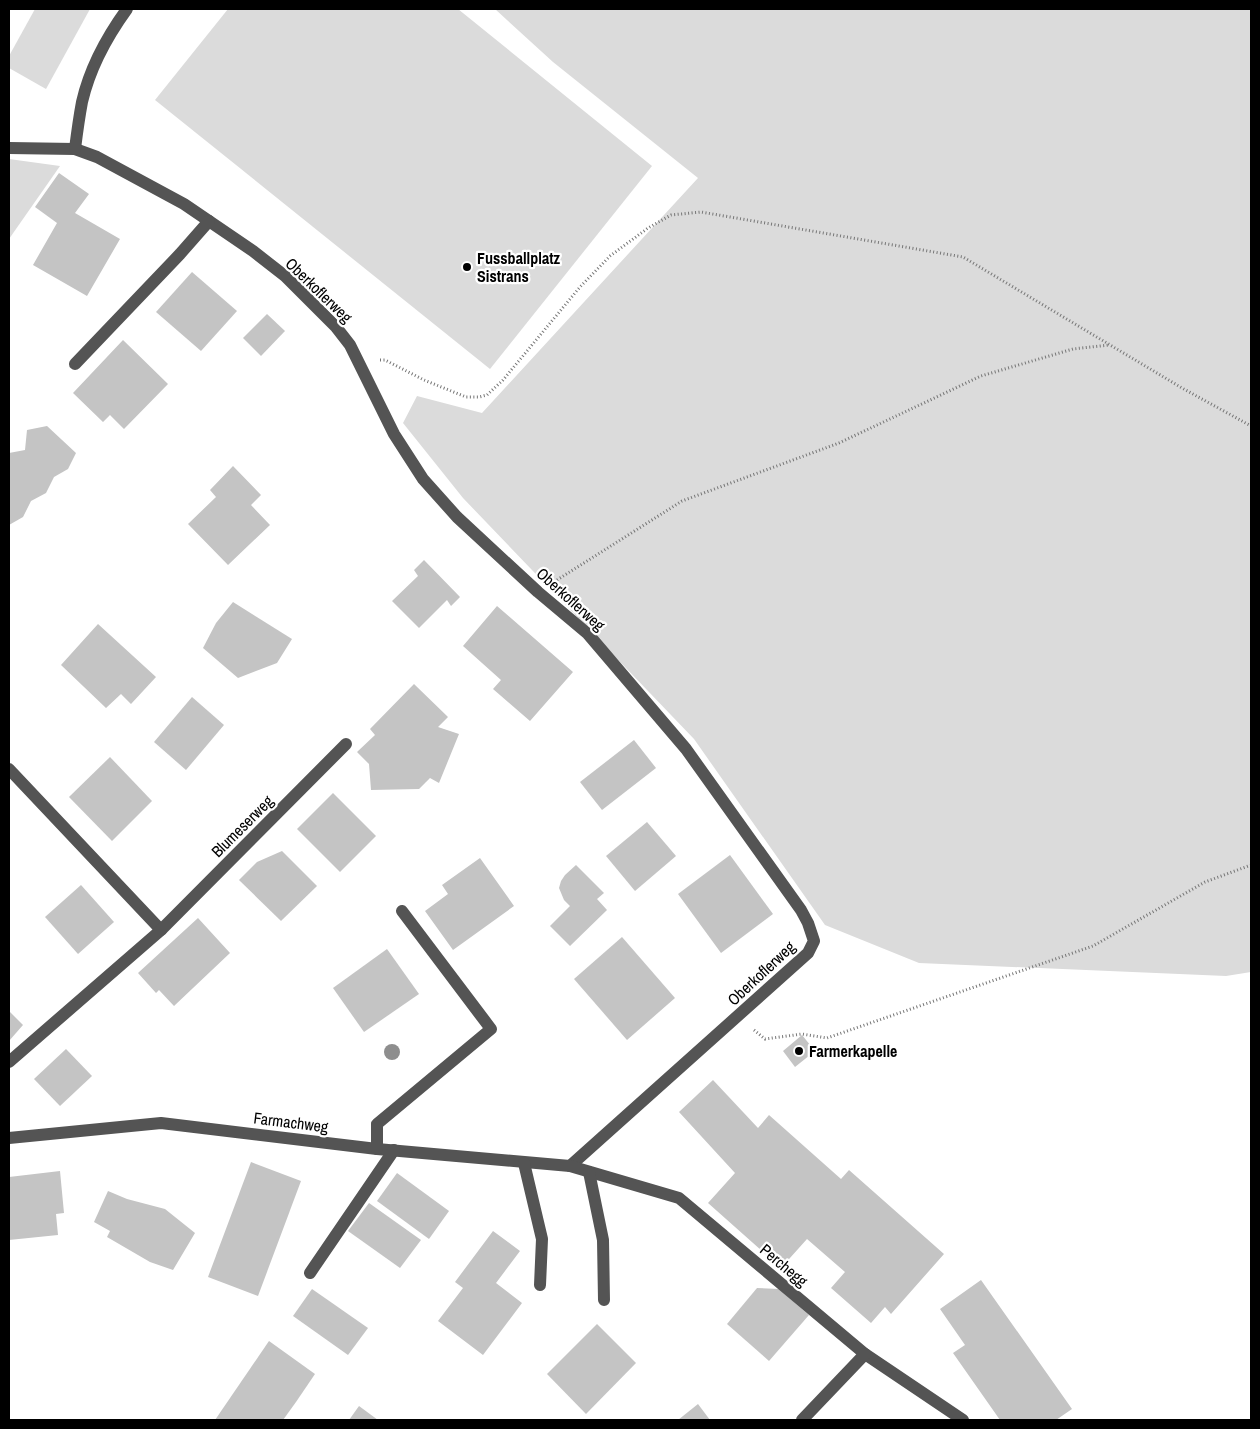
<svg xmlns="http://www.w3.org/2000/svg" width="1260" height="1429" font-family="'Archivo Narrow',sans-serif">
  <rect width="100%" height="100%" fill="#fff"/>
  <!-- green -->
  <g fill="#dbdbdb">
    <path d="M 35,9 L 90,9 L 46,89 L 9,68 L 9,56 Z"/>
    <path d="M 228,9 L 458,9 L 652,166 L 490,369 L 155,100 Z"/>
    <path d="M 495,9 L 1251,9 L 1251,972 L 1226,976 L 919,963 L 825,925 L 694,739 L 463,498 L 403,423 L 417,396 L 482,413 L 698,178 L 553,62 Z"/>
    <path d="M 9,159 L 60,166 L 9,239 Z"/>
  </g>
  <!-- building -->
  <g fill="#c4c4c4">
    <path d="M 59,173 L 89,194 L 75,213 L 120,239 L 87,296 L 33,265 L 57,223 L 35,207 Z"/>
    <path d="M 192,272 L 237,311 L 201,351 L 156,312 Z"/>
    <path d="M 267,314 L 285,331 L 261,356 L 243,338 Z"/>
    <path d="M 123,340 L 168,384 L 124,429 L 110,415 L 103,422 L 73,393 Z"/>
    <path d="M 47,426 L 76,453 L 68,469 L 54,477 L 46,493 L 31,501 L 23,517 L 9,525 L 9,453 L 25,450 L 27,430 Z"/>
    <path d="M 233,466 L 261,495 L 251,505 L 270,525 L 228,565 L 188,524 L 216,497 L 210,490 Z"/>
    <path d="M 424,560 L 460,597 L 451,606 L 447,600 L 419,628 L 392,601 L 418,576 L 414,570 Z"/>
    <path d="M 233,602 L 292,639 L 277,663 L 238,678 L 203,648 L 216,623 Z"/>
    <path d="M 497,606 L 573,672 L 530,721 L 493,689 L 501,680 L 463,646 Z"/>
    <path d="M 98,624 L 156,677 L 131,704 L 121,694 L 106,708 L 61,665 Z"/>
    <path d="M 414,684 L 448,717 L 438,727 L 459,734 L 439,783 L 430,778 L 419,789 L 371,790 L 369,764 L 357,752 L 375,735 L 370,729 Z"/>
    <path d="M 192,697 L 224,725 L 186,770 L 154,742 Z"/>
    <path d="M 634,740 L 656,768 L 602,810 L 580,782 Z"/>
    <path d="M 110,757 L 152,801 L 112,841 L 69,797 Z"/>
    <path d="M 333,793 L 376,836 L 340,872 L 297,829 Z"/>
    <path d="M 647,822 L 676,856 L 635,891 L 606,856 Z"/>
    <path d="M 282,851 L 317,886 L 281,921 L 239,880 L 257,862 Z"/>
    <path d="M 730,855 L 773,914 L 721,953 L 678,894 Z"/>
    <path d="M 480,858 L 514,906 L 453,950 L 425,911 L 448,894 L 442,885 Z"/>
    <path d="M 576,865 L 604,893 L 597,899 L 607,910 L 570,946 L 550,926 L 570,906 L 564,900 L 559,888 L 561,881 L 565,875 Z"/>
    <path d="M 81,885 L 114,922 L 78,954 L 45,917 Z"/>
    <path d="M 198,918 L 230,953 L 174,1006 L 159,990 L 156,993 L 138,973 Z"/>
    <path d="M 622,937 L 675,998 L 627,1040 L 574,979 Z"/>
    <path d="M 387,949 L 419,994 L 364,1032 L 333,988 Z"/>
    <path d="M 9,1011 L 23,1025 L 9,1041 Z"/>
    <path d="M 802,1035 L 815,1051 L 795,1067 L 783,1051 Z"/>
    <path d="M 66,1049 L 92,1076 L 60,1106 L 34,1079 Z"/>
    <path d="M 713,1080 L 758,1128 L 769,1115 L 841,1179 L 849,1170 L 944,1254 L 891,1314 L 885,1307 L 871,1323 L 831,1288 L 845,1272 L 807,1239 L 781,1268 L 708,1203 L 735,1173 L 679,1112 Z"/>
    <path d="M 251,1162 L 301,1181 L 258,1296 L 208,1277 Z"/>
    <path d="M 60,1171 L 64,1213 L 56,1214 L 58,1235 L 9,1240 L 9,1177 Z"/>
    <path d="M 397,1173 L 449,1211 L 429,1239 L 377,1201 Z"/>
    <path d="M 108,1191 L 127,1199 L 165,1209 L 195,1233 L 173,1270 L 150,1262 L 107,1237 L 110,1231 L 94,1222 Z"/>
    <path d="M 369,1203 L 421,1240 L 400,1268 L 348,1231 Z"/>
    <path d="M 493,1231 L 520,1251 L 496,1283 L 522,1303 L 483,1355 L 438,1321 L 463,1288 L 455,1282 Z"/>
    <path d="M 981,1280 L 1072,1409 L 1056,1420 L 1000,1420 L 953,1353 L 965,1345 L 940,1309 Z"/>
    <path d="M 757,1288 L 779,1289 L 809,1315 L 769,1361 L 727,1324 Z"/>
    <path d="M 312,1289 L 368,1328 L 348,1355 L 293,1316 Z"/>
    <path d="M 597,1324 L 636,1363 L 586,1414 L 547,1374 Z"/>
    <path d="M 269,1341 L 315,1374 L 296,1402 L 283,1420 L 215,1420 Z"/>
    <path d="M 698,1404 L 710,1420 L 678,1420 Z"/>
    <path d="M 359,1406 L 378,1420 L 349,1420 Z"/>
  </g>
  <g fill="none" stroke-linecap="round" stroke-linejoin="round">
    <!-- path -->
    <g stroke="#767676" stroke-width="3" stroke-dasharray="1 2.5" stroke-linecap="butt">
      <path d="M 380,360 L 385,360 L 424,380 L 466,397 L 479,397 L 487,395 L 503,380 L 580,287 L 610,256 L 648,228 L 671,215 L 701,212 L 963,257 L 1182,388 L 1251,426"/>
      <path d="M 557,580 L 682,501 L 839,443 L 981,376 L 1073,349 L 1109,345"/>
      <path d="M 754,1030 L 765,1039 L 802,1034 L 827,1038 L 1093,946 L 1205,882 L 1251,865"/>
    </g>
    <!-- minor -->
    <g stroke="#545454" stroke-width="12">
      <path d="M 9,148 L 75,149 L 97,157 L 184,204 L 253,251 L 285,276 L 336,327 L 350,345 L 394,434 L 423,479 L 457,517 L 538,592 L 588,634 L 686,749 L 801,910 L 808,923 L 814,941 L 808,953 L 570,1166"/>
      <path d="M 75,149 C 77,133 79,118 82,102 C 90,67 106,38 127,9"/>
      <path d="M 75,364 L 180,254 L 209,221"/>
      <path d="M 9,769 L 161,930"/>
      <path d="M 9,1062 L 161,930 L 346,744"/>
      <path d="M 9,1138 L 161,1123 L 377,1149 L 570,1166 L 679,1198 L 865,1354 L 963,1420"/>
      <path d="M 377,1149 L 377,1124 L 491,1029 L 402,911"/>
      <path d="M 524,1163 L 542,1239 L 540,1285"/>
      <path d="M 589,1172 L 603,1240 L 604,1300"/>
      <path d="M 310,1273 L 394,1150"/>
      <path d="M 802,1420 L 865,1354"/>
    </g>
  </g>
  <!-- trees -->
  <circle fill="#8e8e8e" cx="392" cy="1052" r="8"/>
  <!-- markers -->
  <g fill="#000" stroke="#fff" stroke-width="2">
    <circle cx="467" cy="267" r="5"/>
    <circle cx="799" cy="1051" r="5"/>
  </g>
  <g text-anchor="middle" stroke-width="4.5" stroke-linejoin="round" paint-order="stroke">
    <!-- poi labels -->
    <g font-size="16" font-weight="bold" fill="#000" stroke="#fff" text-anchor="start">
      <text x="477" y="264">Fussballplatz<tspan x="477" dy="18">Sistrans</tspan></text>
      <text x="809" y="1057">Farmerkapelle</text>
    </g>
    <!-- street labels -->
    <g font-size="16" fill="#000" stroke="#fff">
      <text transform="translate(319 290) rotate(44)" y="6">Oberkoflerweg</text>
      <text transform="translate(571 599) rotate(42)" y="6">Oberkoflerweg</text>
      <text transform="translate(242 826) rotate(-45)" y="6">Blumeserweg</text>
      <text transform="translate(761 973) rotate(-43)" y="6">Oberkoflerweg</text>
      <text transform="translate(291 1122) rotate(7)" y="6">Farmachweg</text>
      <text transform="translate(784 1265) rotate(40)" y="6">Perchegg</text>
    </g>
  </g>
  <!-- border -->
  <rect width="1260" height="1429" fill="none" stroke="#000000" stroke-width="20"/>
</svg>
